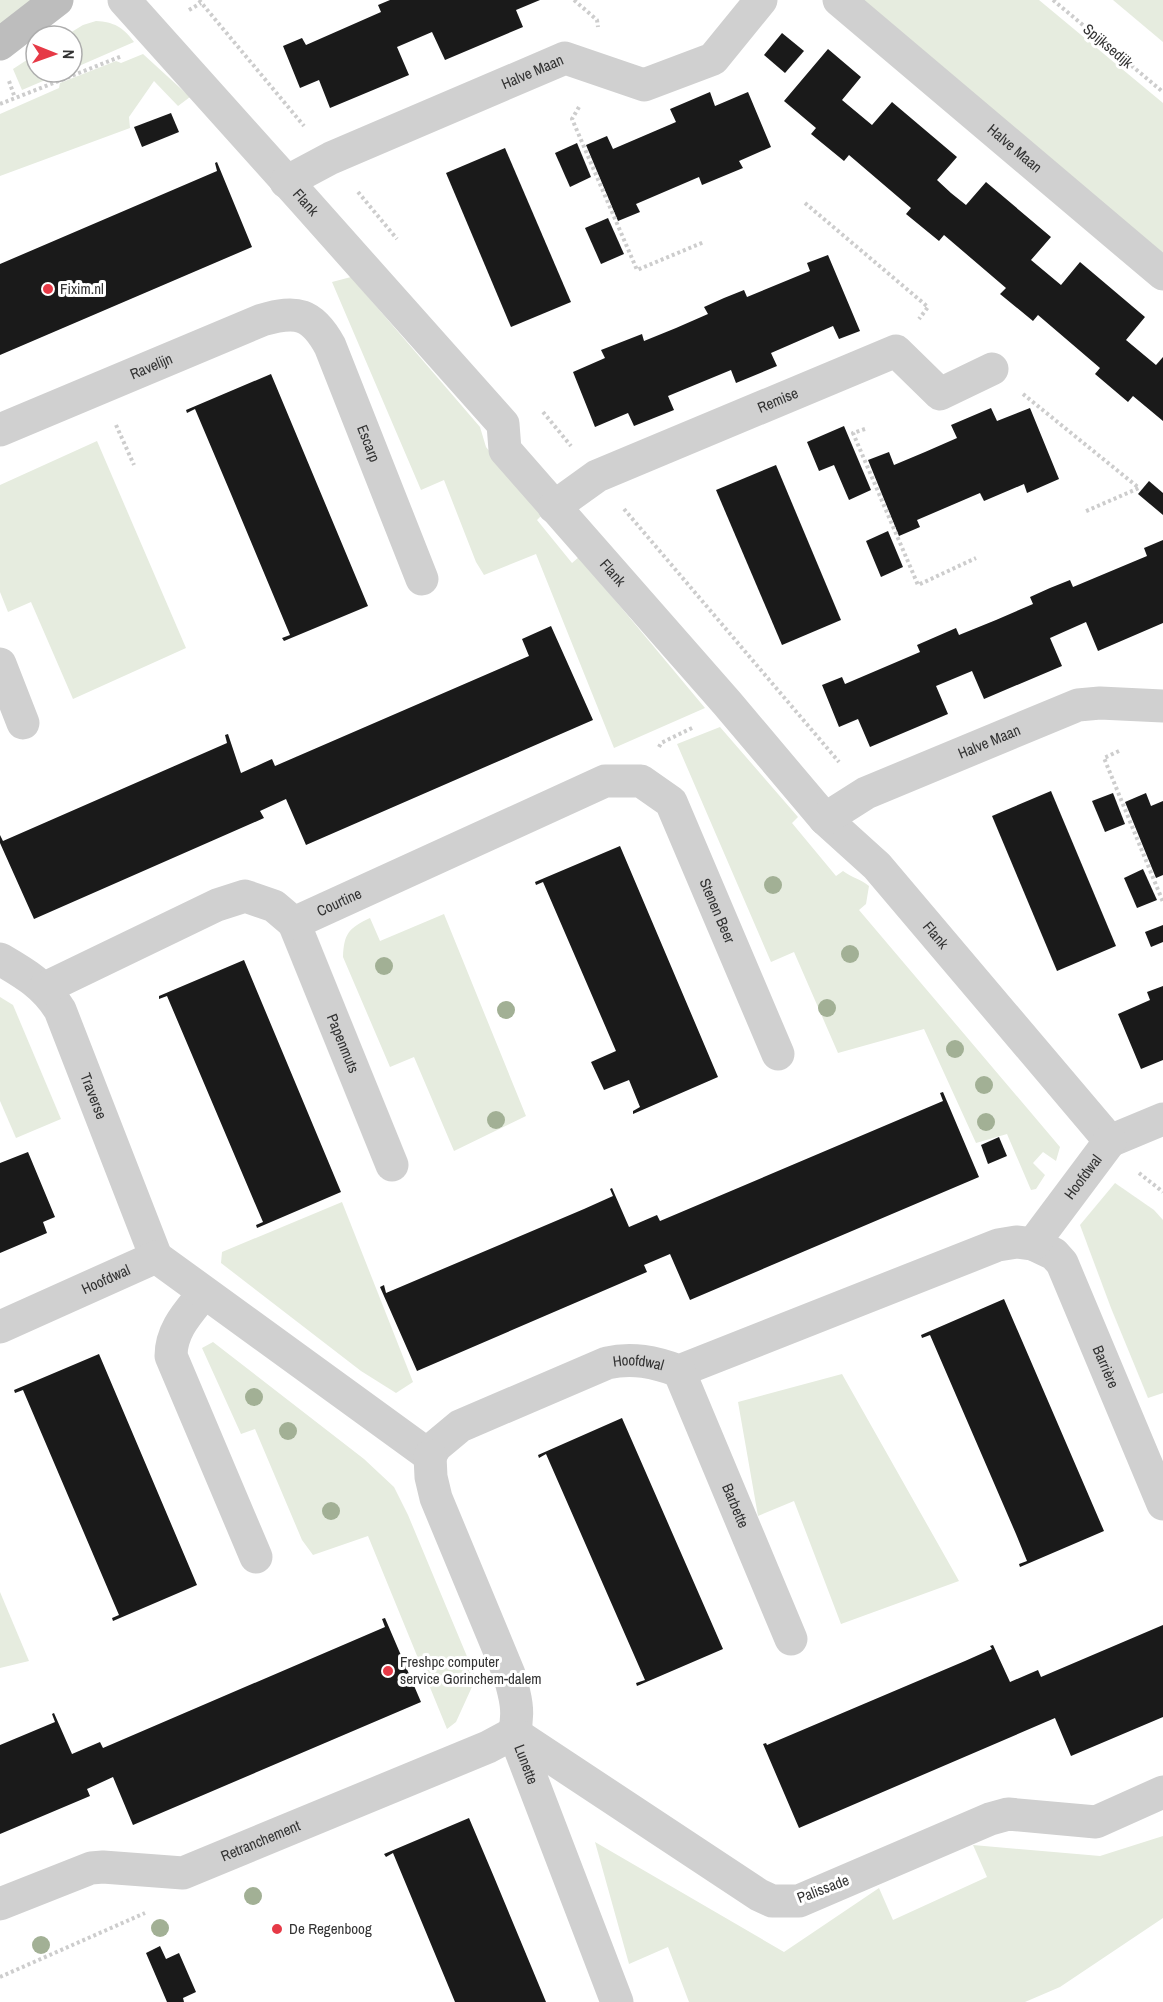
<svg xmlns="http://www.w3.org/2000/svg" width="1163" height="2002" font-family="'Archivo Narrow',sans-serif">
  <rect width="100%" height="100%" fill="#fff"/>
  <!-- green -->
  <g fill="#e6ecdf">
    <path d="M 0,0 L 31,0 L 0,25 Z"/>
    <path d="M 856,0 L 1039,0 L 1163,103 L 1163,254 Z"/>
    <path d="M 1113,0 L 1163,0 L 1163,42 Z"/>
    <path d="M 96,21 C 114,22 123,27 134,42 L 72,69 L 72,36 L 65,36 L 83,25 Z"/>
    <path d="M 36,54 L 36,72 L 64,72 L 22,90 L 13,69 Z"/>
    <path d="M 143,54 L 190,97 L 178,106 L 154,81 L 129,117 L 130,128 L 0,176 L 0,114 L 59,88 L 60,83 L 116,61 L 121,63 Z"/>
    <path d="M 351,277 L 480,427 L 486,447 L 542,515 L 537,520 L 572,563 L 579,557 L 705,708 L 614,748 L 536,554 L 484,575 L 476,562 L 444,480 L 421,490 L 332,282 Z"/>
    <path d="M 97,441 L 186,648 L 73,699 L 31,602 L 8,612 L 0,592 L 0,485 Z"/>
    <path d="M 720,727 L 798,817 L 792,823 L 836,876 L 843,871 C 852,878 861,879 869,886 L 866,904 L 859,910 L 1060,1147 L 1056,1161 L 1043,1152 L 1033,1163 L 1045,1175 L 1036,1189 L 1031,1190 L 1007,1134 L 976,1143 L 924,1029 L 838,1053 L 794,952 L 771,962 L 677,744 Z"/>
    <path d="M 444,914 L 526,1116 L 454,1151 L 414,1057 L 390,1067 L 343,957 C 344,933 349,928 370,918 L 380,941 Z"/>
    <path d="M 0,997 L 13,1005 L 61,1119 L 16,1138 L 0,1101 Z"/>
    <path d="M 1115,1183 L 1154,1210 L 1163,1220 L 1163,1393 L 1148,1398 L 1111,1308 L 1080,1225 Z"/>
    <path d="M 342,1202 L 413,1382 L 396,1393 L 361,1371 L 221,1263 L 222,1252 Z"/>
    <path d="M 213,1342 L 364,1459 L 394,1487 L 408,1515 L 476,1678 L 456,1722 L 447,1729 L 368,1536 L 313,1555 L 302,1540 L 255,1429 L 241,1434 L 202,1348 Z"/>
    <path d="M 842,1374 L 959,1581 L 841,1624 L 794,1501 L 758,1516 L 738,1402 Z"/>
    <path d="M 0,1592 L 29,1661 L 0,1668 Z"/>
    <path d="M 1163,1836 L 1163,1918 L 1060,1987 L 1025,2002 L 689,2002 L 668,1947 L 629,1964 L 595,1842 L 784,1952 L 879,1888 L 893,1920 L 987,1877 L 973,1845 L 1100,1856 Z"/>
  </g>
  <!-- building -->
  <g fill="#1a1a1a">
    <path d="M 390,0 L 540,0 L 516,10 L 523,27 L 445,60 L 432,32 L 397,47 L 409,75 L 330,108 L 319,80 L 300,88 L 283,46 L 302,38 L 306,45 L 381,12 L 378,5 Z"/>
    <path d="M 782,33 L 804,51 L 785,73 L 764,55 Z"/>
    <path d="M 828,49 L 861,77 L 842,100 L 872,125 L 892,102 L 957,157 L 937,180 L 951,193 L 966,205 L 986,182 L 1051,237 L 1031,260 L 1061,285 L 1080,262 L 1145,317 L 1126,340 L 1156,365 L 1163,357 L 1163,421 L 1133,396 L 1128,402 L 1095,374 L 1100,368 L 1038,315 L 1033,321 L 1000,294 L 1006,288 L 944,235 L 939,241 L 906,214 L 911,208 L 849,155 L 844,161 L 811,134 L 816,128 L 784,101 Z"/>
    <path d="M 710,92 L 715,106 L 748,92 L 771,147 L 739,161 L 743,168 L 702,185 L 699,177 L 636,204 L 640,212 L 618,221 L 586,145 L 607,136 L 613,149 L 676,122 L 670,109 Z"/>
    <path d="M 171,113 L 179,132 L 142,147 L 134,127 Z"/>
    <path d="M 577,143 L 591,177 L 570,187 L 555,153 Z"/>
    <path d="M 505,148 L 571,302 L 511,327 L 446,173 Z"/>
    <path d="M 217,162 L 252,247 L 0,355 L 0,264 L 217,171 L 215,163 Z"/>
    <path d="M 608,218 L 624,254 L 601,264 L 585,228 Z"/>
    <path d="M 828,255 L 860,331 L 839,339 L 833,326 L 771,353 L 777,366 L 736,383 L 731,370 L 668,396 L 674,410 L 634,426 L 628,413 L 595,427 L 573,372 L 605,358 L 601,350 L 642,334 L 644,341 L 676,328 L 708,314 L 704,307 L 724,298 L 744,290 L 747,297 L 810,271 L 807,263 Z"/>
    <path d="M 271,374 L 368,606 L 284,641 L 282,638 L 290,635 L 231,494 L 195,409 L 187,413 L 186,410 Z"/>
    <path d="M 991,408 L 997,421 L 1030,408 L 1059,479 L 1027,493 L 1024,484 L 984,501 L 980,493 L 917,520 L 920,527 L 899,536 L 868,460 L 889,452 L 894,465 L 925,452 L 957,438 L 951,425 Z"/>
    <path d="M 844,426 L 871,490 L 849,500 L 834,465 L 819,471 L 807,442 Z"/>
    <path d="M 776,465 L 841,620 L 782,645 L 716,490 Z"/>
    <path d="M 1149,481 L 1163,493 L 1163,515 L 1138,494 Z"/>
    <path d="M 888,531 L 903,567 L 881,577 L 866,541 Z"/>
    <path d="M 1163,540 L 1163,623 L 1098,651 L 1086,622 L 1050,638 L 1062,666 L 984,699 L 972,671 L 936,686 L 948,714 L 870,747 L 858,719 L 839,727 L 822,685 L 842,677 L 845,684 L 920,652 L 917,645 L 956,628 L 959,635 L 996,620 L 1033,604 L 1030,597 L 1050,588 L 1070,580 L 1073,587 L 1147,556 L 1144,548 Z"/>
    <path d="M 551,626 L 593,720 L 306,845 L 286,799 L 260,811 L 264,818 L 34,919 L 0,843 L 0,835 L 3,841 L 227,743 L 225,735 L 228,734 L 241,773 L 272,759 L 275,766 L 529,656 L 522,639 Z"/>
    <path d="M 1051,791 L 1116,946 L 1057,971 L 992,816 Z"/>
    <path d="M 1113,793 L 1125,824 L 1105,832 L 1092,801 Z"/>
    <path d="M 1146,793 L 1151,806 L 1163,801 L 1163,875 L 1156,878 L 1125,802 Z"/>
    <path d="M 620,846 L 718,1077 L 633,1114 L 633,1111 L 640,1107 L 629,1080 L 604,1090 L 591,1062 L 616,1051 L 543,882 L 536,885 L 535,882 Z"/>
    <path d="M 1143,869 L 1157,900 L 1137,908 L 1124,878 Z"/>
    <path d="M 1163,925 L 1163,942 L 1151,947 L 1145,932 Z"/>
    <path d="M 244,960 L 341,1192 L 257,1228 L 256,1225 L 263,1222 L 251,1194 L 167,996 L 159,999 L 159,996 Z"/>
    <path d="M 1163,986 L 1163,1060 L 1141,1069 L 1118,1014 L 1150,1000 L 1147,992 Z"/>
    <path d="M 943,1092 L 979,1177 L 690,1300 L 670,1254 L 644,1265 L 647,1272 L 417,1371 L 380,1287 L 384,1285 L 386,1293 L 584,1209 L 613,1196 L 610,1189 L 612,1188 L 629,1227 L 657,1215 L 660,1221 L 943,1101 L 940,1093 Z"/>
    <path d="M 999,1137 L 1007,1156 L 988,1164 L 981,1145 Z"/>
    <path d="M 28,1152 L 55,1217 L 43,1222 L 47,1233 L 0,1253 L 0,1163 Z"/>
    <path d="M 1004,1299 L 1104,1531 L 1020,1567 L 1019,1564 L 1027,1561 L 1016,1534 L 930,1335 L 922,1338 L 921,1335 Z"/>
    <path d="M 99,1354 L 197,1585 L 113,1621 L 112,1618 L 119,1615 L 23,1390 L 15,1393 L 14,1390 Z"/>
    <path d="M 622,1418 L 723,1649 L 637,1686 L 636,1683 L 645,1680 L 546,1454 L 539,1458 L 538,1455 Z"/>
    <path d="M 385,1618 L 421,1702 L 133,1825 L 113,1777 L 87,1789 L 90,1796 L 0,1834 L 0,1745 L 55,1722 L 52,1714 L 54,1713 L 72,1754 L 100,1742 L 103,1748 L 385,1627 L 382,1619 Z"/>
    <path d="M 1163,1625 L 1163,1717 L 1071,1756 L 1055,1718 L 799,1828 L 763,1744 L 766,1743 L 767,1745 L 965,1661 L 992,1649 L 990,1646 L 993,1645 L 1010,1682 L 1038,1670 L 1041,1677 Z"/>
    <path d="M 469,1818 L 494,1877 L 546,2002 L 455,2002 L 393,1853 L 386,1857 L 384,1854 Z"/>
    <path d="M 160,1946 L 166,1959 L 179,1953 L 196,1992 L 183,1998 L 184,2002 L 167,2002 L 146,1953 Z"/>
  </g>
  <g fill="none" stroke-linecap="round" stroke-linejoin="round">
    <!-- path -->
    <g stroke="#cdcdcd" stroke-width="4" stroke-dasharray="3 3" stroke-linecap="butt">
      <path d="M 199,0 L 304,126"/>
      <path d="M 574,0 L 597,20 L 598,27"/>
      <path d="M 1053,0 L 1163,92"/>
      <path d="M 189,10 L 201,3"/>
      <path d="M 9,81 L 15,98"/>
      <path d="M 0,104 L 122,56"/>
      <path d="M 579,107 L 572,119 L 637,270 L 704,242"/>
      <path d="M 358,192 L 397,239"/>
      <path d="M 805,203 L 928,307 L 919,319"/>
      <path d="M 1023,394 L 1139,488 L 1084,512"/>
      <path d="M 543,412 L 571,446"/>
      <path d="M 116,425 L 134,465"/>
      <path d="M 865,429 L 853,433 L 918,585 L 976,558"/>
      <path d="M 624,509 L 839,762"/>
      <path d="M 659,747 L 661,743 L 694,727"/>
      <path d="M 1119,751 L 1104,758 L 1163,902"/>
      <path d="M 1139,1173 L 1163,1192"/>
      <path d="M 0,1977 L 145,1913"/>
    </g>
    <!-- street -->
    <g stroke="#d0d0d0" stroke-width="33">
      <path id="s1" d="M 124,0 C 251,141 377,282 503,424 L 505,450 L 727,703 L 825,819 L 877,866 L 1110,1141"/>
      <path id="s2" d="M 839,0 L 1163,274"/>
      <path id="s3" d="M 286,182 L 331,158 L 565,58 L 644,85 L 713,59 L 761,0"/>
      <path id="s4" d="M 0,430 L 262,320 C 297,310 312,313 330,346 L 422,579"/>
      <path id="s5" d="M 554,507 L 597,476 L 896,351 L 940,394 L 992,369"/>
      <path d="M 0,664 L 23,723"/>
      <path id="s6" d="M 825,819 L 866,793 L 1078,705 L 1100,703 L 1163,706"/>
      <path id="s7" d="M 294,923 L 392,1165"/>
      <path id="s8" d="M 0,959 C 24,973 45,985 60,1010 L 156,1257"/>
      <path id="s9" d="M 45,988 L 217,905 L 245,896 L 274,906 L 294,923 L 605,781 L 641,781 L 671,802 L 778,1054"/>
      <path d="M 1110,1141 L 1163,1119"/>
      <path id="s10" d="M 1033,1244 L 1054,1254 L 1062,1263 L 1163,1504"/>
      <path d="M 204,1293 C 188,1313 171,1330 171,1356 L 256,1557"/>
      <path id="s11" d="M 0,1327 L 156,1257 L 430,1456 L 436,1446 L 460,1426 L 607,1363 C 632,1357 655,1362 679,1371 L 998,1245 L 1016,1242 L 1033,1244 L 1110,1141"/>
      <path id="s12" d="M 679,1371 L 791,1639"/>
      <path id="s13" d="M 430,1456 L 431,1477 L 436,1498 L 509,1674 C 515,1695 520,1712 514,1733 L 617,2002"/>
      <path id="s14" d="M 0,1904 L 91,1868 L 103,1867 L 183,1873 L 488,1747 L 514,1733 L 759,1895 L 772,1901 L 799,1901 L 990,1819 L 1008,1814 L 1096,1822 L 1163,1792"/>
    </g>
    <!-- secondary -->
    <path stroke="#bdbdbd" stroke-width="33" d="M 0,44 L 57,0"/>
  </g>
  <!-- trees -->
  <g fill="#a2b095">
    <circle cx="773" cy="885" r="9"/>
    <circle cx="850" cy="954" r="9"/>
    <circle cx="384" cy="966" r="9"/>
    <circle cx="827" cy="1008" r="9"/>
    <circle cx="506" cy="1010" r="9"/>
    <circle cx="955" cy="1049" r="9"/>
    <circle cx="984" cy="1085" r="9"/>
    <circle cx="496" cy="1120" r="9"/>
    <circle cx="986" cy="1122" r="9"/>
    <circle cx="254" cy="1397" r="9"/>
    <circle cx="288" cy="1431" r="9"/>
    <circle cx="331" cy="1511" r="9"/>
    <circle cx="253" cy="1896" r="9"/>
    <circle cx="160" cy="1928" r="9"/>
    <circle cx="41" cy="1945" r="9"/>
  </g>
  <!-- markers -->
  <g fill="#e63946" stroke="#fff" stroke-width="2">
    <circle cx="48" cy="289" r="6"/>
    <circle cx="388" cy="1671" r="6"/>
    <circle cx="277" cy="1929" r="6"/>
  </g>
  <g text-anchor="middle" stroke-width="6" stroke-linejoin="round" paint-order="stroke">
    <!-- street labels -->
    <g font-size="15" fill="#333" stroke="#fff">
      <text transform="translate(1108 46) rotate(40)" y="5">Spijksedijk</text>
      <text dy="5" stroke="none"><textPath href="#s3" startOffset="270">Halve Maan</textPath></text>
      <text dy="5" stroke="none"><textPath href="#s2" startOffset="230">Halve Maan</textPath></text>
      <text dy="5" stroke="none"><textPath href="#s1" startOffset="272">Flank</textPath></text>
      <text dy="5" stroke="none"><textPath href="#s4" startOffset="164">Ravelijn</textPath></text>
      <text dy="5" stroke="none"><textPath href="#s5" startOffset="249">Remise</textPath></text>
      <text dy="5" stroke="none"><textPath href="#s4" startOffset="471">Escarp</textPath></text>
      <text dy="5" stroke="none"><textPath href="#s1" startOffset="758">Flank</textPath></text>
      <text dy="5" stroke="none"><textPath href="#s6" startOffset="182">Halve Maan</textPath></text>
      <text dy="5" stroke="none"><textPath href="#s9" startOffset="327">Courtine</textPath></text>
      <text dy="5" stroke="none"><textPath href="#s9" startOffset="810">Stenen Beer</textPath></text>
      <text dy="5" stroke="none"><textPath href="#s1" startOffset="1244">Flank</textPath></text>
      <text dy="5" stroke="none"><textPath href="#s7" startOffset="130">Papenmuts</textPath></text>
      <text dy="5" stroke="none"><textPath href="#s8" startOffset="172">Traverse</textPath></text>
      <text dy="5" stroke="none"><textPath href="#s11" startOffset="1248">Hoofdwal</textPath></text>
      <text dy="5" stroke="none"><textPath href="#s11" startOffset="116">Hoofdwal</textPath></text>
      <text dy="5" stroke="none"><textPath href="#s11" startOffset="744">Hoofdwal</textPath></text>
      <text dy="5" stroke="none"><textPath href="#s10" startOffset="148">Barrière</textPath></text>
      <text dy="5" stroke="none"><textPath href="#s12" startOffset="146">Barbette</textPath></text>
      <text dy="5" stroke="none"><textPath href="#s13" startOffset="327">Lunette</textPath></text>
      <text dy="5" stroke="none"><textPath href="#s14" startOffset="274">Retranchement</textPath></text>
      <text transform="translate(823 1889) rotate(-21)" y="5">Palissade</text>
    </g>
    <!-- poi labels -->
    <g font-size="15" fill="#333" stroke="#fff" text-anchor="start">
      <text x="60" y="294">Fixim.nl</text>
      <text x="400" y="1667">Freshpc computer<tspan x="400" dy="17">service Gorinchem-dalem</tspan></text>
      <text x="289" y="1934">De Regenboog</text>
    </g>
  </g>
  <!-- north arrow -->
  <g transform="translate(54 54) rotate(91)"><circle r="28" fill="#ffffff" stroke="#adadad" stroke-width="1.5"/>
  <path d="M0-4.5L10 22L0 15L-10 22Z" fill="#e63946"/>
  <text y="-9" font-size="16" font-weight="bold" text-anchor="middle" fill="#333333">N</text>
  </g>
</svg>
